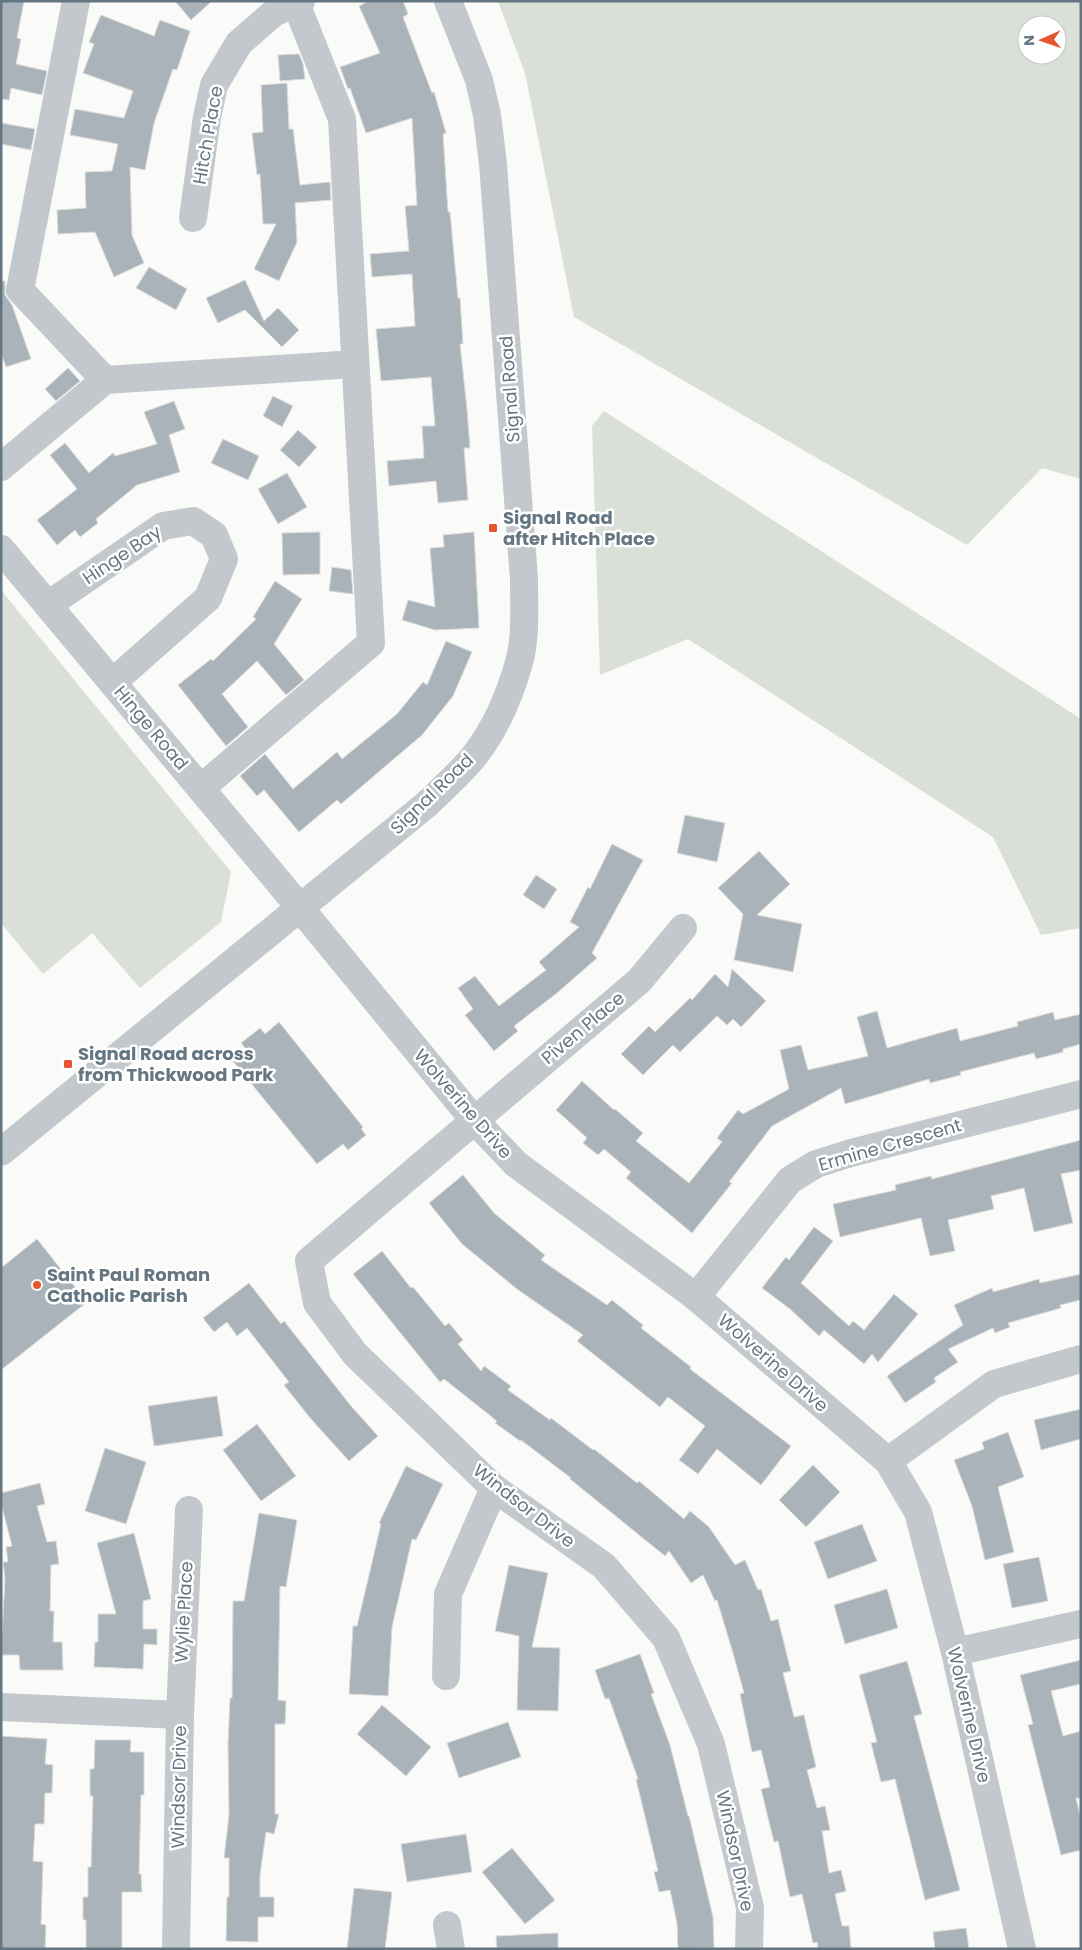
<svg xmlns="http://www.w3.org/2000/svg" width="1082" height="1950" font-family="Poppins,sans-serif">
  <rect width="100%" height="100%" fill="#fafaf8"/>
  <!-- green -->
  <g fill="#dadfd7" fill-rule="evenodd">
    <path d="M 498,1 L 1081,1 L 1081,479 L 1042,468 L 967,545 L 574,317 L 525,73 ZM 1027,25 L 1057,25 L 1057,55 L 1027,55 Z"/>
    <path d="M 604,411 L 1081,719 L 1081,928 L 1041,935 L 993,837 L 688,639 L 600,675 L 592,426 Z"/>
    <path d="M 1,590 L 231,872 L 221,922 L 140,988 L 92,933 L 43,974 L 1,923 Z"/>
  </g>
  <!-- building -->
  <g fill="#aab3b9" stroke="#dcdcda">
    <path d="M 1,1 L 24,1 L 17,38 L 21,39 L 16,64 L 47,71 L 42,95 L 11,88 L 9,100 L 1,99 Z"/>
    <path d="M 175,1 L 212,1 L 191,20 Z"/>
    <path d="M 369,1 L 403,1 L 408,14 L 403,17 L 432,93 L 434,92 L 446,133 L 443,134 L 448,212 L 450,212 L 458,298 L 460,298 L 463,344 L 460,344 L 467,409 L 470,448 L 464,448 L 468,500 L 438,503 L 436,481 L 389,486 L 387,461 L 424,458 L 422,426 L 435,426 L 431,377 L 381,381 L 376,329 L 415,326 L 412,274 L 372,277 L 370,254 L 409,251 L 405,206 L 417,205 L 412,118 L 366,133 L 350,88 L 348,89 L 340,67 L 380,53 L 359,6 Z"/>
    <path d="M 101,15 L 154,36 L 160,20 L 190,31 L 177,70 L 173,69 L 154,123 L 145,170 L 130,167 L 132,235 L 144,263 L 114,277 L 95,232 L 58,234 L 57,210 L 86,208 L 85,172 L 112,171 L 118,144 L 70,135 L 75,109 L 124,118 L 133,91 L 83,73 L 94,44 L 89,42 Z"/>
    <path d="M 299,54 L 303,64 L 305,79 L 280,81 L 278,55 Z"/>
    <path d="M 287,83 L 289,129 L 293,129 L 300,185 L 330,182 L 331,200 L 295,203 L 297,242 L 279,281 L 254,269 L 276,224 L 263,224 L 260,174 L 257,175 L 252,133 L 263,132 L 261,85 Z"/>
    <path d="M 1,123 L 35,129 L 31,150 L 1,144 Z"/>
    <path d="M 149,267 L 187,289 L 176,310 L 136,288 Z"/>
    <path d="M 245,280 L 264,321 L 278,308 L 299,330 L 282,347 L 245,310 L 218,323 L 206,298 Z"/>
    <path d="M 1,281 L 5,281 L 5,295 L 12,305 L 31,359 L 6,367 L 1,353 Z"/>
    <path d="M 68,368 L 80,381 L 56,401 L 45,389 Z"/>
    <path d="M 273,396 L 293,406 L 282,427 L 263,416 Z"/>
    <path d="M 174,401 L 185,429 L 169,435 L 180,472 L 137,485 L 96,519 L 98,523 L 80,537 L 75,530 L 57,545 L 37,520 L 77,489 L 50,455 L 65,443 L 89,473 L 113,453 L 115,456 L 157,444 L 144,412 Z"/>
    <path d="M 298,430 L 317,447 L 299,467 L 280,450 Z"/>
    <path d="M 223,439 L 259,456 L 248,480 L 211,463 Z"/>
    <path d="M 287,473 L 307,507 L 278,524 L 258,489 Z"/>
    <path d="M 320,532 L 320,574 L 283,575 L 282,533 Z"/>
    <path d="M 474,532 L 479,628 L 435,630 L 402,620 L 408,600 L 435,607 L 430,548 L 444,547 L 443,535 Z"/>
    <path d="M 332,567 L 351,570 L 353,594 L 329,591 Z"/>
    <path d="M 275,581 L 302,599 L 274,644 L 304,680 L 286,695 L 257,661 L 222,694 L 248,727 L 226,746 L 178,685 L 211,659 L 213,661 L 256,619 L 253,617 Z"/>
    <path d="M 446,641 L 472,652 L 453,696 L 422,735 L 341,804 L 337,800 L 299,832 L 264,790 L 257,796 L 240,776 L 265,754 L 293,789 L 337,752 L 342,759 L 397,714 L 423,682 L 427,685 Z"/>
    <path d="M 685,815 L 725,823 L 717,862 L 677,853 Z"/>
    <path d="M 612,844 L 643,860 L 592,953 L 597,958 L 557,993 L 514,1026 L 518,1031 L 494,1051 L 465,1015 L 473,1009 L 458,988 L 475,976 L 499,1006 L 546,970 L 539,962 L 579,927 L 570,922 L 588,887 L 590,889 Z"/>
    <path d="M 759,851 L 790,884 L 757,915 L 802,924 L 793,972 L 734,960 L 743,914 L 718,888 Z"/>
    <path d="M 536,875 L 557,889 L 544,909 L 523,895 Z"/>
    <path d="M 732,969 L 766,1001 L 741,1027 L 733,1019 L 727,1025 L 717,1016 L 680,1052 L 673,1045 L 643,1075 L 621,1054 L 649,1026 L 655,1032 L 690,998 L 692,1000 L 715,974 L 728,987 Z"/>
    <path d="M 877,1011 L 887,1048 L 957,1028 L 960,1041 L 1018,1026 L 1017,1022 L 1053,1012 L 1055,1020 L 1081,1014 L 1081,1044 L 1063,1049 L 1063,1052 L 1036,1059 L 1034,1053 L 960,1072 L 961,1075 L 930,1083 L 929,1079 L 845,1104 L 841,1088 L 772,1126 L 729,1182 L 732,1183 L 692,1233 L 626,1178 L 631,1172 L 604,1149 L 598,1155 L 583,1143 L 587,1138 L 556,1110 L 582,1081 L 614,1110 L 615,1109 L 643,1133 L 636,1141 L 689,1183 L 722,1142 L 717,1138 L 738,1110 L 743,1114 L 789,1089 L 780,1050 L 801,1045 L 808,1070 L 868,1056 L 857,1017 Z"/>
    <path d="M 279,1022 L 363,1127 L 361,1129 L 366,1135 L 348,1150 L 343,1144 L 317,1164 L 232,1060 L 246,1049 L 241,1043 L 260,1028 L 265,1034 Z"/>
    <path d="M 1081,1140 L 1081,1170 L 1061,1174 L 1073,1223 L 1034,1232 L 1024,1188 L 991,1196 L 994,1209 L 948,1220 L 955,1251 L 930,1256 L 921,1218 L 840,1237 L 833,1204 L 896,1190 L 895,1185 L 931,1176 L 932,1179 Z"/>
    <path d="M 463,1175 L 494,1213 L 545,1255 L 541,1260 L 607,1305 L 612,1300 L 643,1325 L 641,1328 L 691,1367 L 690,1369 L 791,1446 L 761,1485 L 717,1449 L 698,1474 L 679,1460 L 705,1426 L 668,1397 L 660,1407 L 577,1341 L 583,1335 L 517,1289 L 462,1244 L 429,1203 Z"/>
    <path d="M 814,1227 L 833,1241 L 801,1283 L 849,1326 L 853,1321 L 864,1330 L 894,1294 L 918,1314 L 878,1362 L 872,1354 L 864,1364 L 824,1330 L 819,1336 L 790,1309 L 762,1288 L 786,1257 L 789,1260 Z"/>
    <path d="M 37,1239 L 87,1302 L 1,1370 L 1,1268 Z"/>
    <path d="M 382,1251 L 411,1288 L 413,1287 L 445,1326 L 449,1323 L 463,1340 L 458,1344 L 481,1371 L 484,1366 L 511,1386 L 508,1390 L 550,1420 L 551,1418 L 593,1450 L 594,1449 L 637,1483 L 639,1481 L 684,1519 L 690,1511 L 709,1527 L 735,1565 L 745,1560 L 758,1590 L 761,1589 L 771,1621 L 778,1619 L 791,1671 L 783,1673 L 794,1717 L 804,1715 L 816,1767 L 807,1770 L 817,1808 L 825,1806 L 830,1830 L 822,1831 L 829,1873 L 841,1870 L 846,1891 L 835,1894 L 842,1926 L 849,1926 L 851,1949 L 818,1949 L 817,1942 L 813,1943 L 802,1894 L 790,1897 L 778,1841 L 774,1842 L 761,1789 L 770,1787 L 761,1750 L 752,1752 L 740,1694 L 744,1693 L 733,1653 L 717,1600 L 715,1601 L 703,1575 L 691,1583 L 669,1551 L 665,1556 L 570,1479 L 571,1478 L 521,1440 L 520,1441 L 495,1423 L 497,1421 L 444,1379 L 440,1382 L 353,1274 Z"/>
    <path d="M 1081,1274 L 1081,1300 L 1060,1305 L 1061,1308 L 1008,1323 L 1010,1327 L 995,1333 L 993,1328 L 948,1349 L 958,1362 L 934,1378 L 936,1382 L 905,1403 L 887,1376 L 963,1325 L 954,1305 L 992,1288 L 993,1292 L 1039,1279 L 1040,1283 Z"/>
    <path d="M 249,1283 L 281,1324 L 284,1321 L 351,1406 L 378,1436 L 349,1461 L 311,1419 L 284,1385 L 289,1382 L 247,1328 L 237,1336 L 227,1322 L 214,1332 L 203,1318 Z"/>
    <path d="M 217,1396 L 223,1436 L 154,1446 L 148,1406 Z"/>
    <path d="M 1081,1409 L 1081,1439 L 1041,1450 L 1034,1420 Z"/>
    <path d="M 257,1424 L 296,1476 L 261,1501 L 223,1450 Z"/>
    <path d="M 1008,1432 L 1024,1477 L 998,1487 L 1014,1552 L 985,1560 L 972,1506 L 954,1460 L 984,1449 L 982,1442 Z"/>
    <path d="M 105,1448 L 146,1462 L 126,1524 L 85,1511 Z"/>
    <path d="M 813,1465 L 840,1492 L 806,1527 L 779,1500 Z"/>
    <path d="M 406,1466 L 443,1484 L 416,1540 L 412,1539 L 392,1627 L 388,1696 L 349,1694 L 353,1626 L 357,1626 L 381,1524 L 379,1523 Z"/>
    <path d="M 40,1483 L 45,1504 L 37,1506 L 47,1542 L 56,1541 L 59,1564 L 51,1565 L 50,1611 L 54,1611 L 53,1642 L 62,1642 L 63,1670 L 20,1670 L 19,1655 L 1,1655 L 5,1578 L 3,1562 L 8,1562 L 6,1547 L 12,1546 L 1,1503 L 1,1493 Z"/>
    <path d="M 259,1513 L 297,1520 L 286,1587 L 280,1586 L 278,1700 L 286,1701 L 285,1724 L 275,1724 L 275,1814 L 279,1814 L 274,1834 L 266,1832 L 260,1875 L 260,1897 L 274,1897 L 274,1917 L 258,1917 L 258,1942 L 226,1941 L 227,1897 L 229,1897 L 229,1858 L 224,1858 L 229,1815 L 228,1744 L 230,1698 L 232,1698 L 233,1601 L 244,1601 Z"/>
    <path d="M 862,1524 L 877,1561 L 828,1579 L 814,1542 Z"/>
    <path d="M 134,1533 L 151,1599 L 143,1601 L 143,1629 L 157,1629 L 157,1645 L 144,1644 L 143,1669 L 94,1667 L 95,1642 L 98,1642 L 98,1614 L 116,1614 L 97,1543 Z"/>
    <path d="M 1039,1557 L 1048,1601 L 1012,1608 L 1003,1564 Z"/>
    <path d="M 509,1565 L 548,1573 L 532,1647 L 560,1648 L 558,1711 L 517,1710 L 519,1636 L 495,1631 Z"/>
    <path d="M 887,1589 L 898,1628 L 845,1644 L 834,1605 Z"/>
    <path d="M 640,1654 L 654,1693 L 651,1694 L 670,1745 L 688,1816 L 689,1816 L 713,1917 L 714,1948 L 678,1949 L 677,1923 L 670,1890 L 659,1892 L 654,1872 L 658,1871 L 636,1779 L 638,1779 L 609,1698 L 605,1699 L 595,1670 Z"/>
    <path d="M 1081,1660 L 1081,1684 L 1051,1691 L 1063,1736 L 1081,1731 L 1081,1798 L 1076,1798 L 1081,1819 L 1081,1850 L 1061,1855 L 1028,1725 L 1033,1724 L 1020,1675 Z"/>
    <path d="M 907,1661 L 922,1714 L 914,1716 L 960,1890 L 925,1900 L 895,1779 L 881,1782 L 871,1743 L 877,1742 L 859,1675 Z"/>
    <path d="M 382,1705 L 431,1747 L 406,1776 L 357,1734 Z"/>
    <path d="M 508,1722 L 521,1757 L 459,1778 L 447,1743 Z"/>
    <path d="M 1,1736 L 47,1739 L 45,1764 L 53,1765 L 52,1793 L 45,1793 L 44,1824 L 35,1824 L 33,1861 L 43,1862 L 41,1924 L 46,1925 L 45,1949 L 1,1949 Z"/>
    <path d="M 95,1740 L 131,1740 L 130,1752 L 144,1752 L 144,1795 L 141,1795 L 139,1874 L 141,1874 L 142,1892 L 122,1892 L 122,1949 L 86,1949 L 86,1920 L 83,1920 L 83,1897 L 88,1897 L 88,1867 L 91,1867 L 93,1796 L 90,1796 L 90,1769 L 94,1769 Z"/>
    <path d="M 466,1834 L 472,1872 L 407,1882 L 401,1844 Z"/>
    <path d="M 512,1848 L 555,1900 L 525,1924 L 482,1872 Z"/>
    <path d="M 354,1888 L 392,1892 L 385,1949 L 347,1949 Z"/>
    <path d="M 966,1928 L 969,1949 L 935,1949 L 933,1932 Z"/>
    <path d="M 558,1933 L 558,1949 L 497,1949 L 496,1936 Z"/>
  </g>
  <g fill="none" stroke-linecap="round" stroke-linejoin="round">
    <!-- minor -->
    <g stroke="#c3c8cc" stroke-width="28">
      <path d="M 76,1 L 20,290 L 105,380"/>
      <path d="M 193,218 L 207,117 L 214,85 L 239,43 L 275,12 L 301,1"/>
      <path d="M 1,467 L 105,380 L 355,364"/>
      <path d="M 1,549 L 282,886 L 474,1120 L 516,1164 L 696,1297 L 888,1461 L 918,1512 L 955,1652 L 1022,1949"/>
      <path d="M 48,605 L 163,526 L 193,521 L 214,535 L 224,559 L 208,598 L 113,682"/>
      <path d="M 201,788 L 371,643 L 342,119 L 295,1"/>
      <path d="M 683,928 L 639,981 L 309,1261 L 317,1303 L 355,1354 L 494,1488 L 604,1566 L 666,1638 L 711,1744 L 750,1908 L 749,1949"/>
      <path d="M 1,1152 L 427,804 C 443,788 461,773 475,755 C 496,728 511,692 520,659 C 526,633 524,605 524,579 L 493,164 L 487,115 L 479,80 L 448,1"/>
      <path d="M 696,1297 L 790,1180 L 816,1164 L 851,1153 L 1081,1094"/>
      <path d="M 888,1461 L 994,1384 L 1081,1359"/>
      <path d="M 955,1652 L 1081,1624"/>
      <path d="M 446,1676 L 448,1594 L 494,1488"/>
      <path d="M 1,1707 L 180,1715"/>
      <path d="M 447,1925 L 451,1949"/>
      <path d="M 176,1949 L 180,1715 L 189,1510"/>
    </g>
  </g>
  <!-- markers -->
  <g fill="#e4572e" stroke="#fff" stroke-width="2">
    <rect x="488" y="523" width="10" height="10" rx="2.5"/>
    <rect x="63" y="1059" width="10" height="10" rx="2.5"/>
    <circle cx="37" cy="1285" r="5"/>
  </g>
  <g text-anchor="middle" stroke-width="5" stroke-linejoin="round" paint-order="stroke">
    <!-- street labels -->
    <g font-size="18" fill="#657683" stroke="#fff">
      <text transform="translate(208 135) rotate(-80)" y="6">Hitch Place</text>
      <text transform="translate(510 389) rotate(-94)" y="6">Signal Road</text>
      <text transform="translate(122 555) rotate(-34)" y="6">Hinge Bay</text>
      <text transform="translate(151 728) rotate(50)" y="6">Hinge Road</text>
      <text transform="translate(432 794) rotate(-44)" y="6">Signal Road</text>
      <text transform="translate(583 1028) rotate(-40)" y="6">Piven Place</text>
      <text transform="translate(463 1104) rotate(49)" y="6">Wolverine Drive</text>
      <text transform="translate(890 1145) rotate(-16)" y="6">Ermine Crescent</text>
      <text transform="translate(773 1363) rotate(41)" y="6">Wolverine Drive</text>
      <text transform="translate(524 1506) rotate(38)" y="6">Windsor Drive</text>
      <text transform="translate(184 1612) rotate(-87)" y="6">Wylie Place</text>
      <text transform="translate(969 1715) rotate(77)" y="6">Wolverine Drive</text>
      <text transform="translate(179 1787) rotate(-89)" y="6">Windsor Drive</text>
      <text transform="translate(735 1851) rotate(78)" y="6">Windsor Drive</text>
    </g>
    <!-- poi labels -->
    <g font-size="18" font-weight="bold" fill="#657683" stroke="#fff" text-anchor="start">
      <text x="503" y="524">Signal Road<tspan x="503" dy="21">after Hitch Place</tspan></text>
      <text x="78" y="1060">Signal Road across<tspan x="78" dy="21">from Thickwood Park</tspan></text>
      <text x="47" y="1281">Saint Paul Roman<tspan x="47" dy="21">Catholic Parish</tspan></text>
    </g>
  </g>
  <!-- border -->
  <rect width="1082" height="1950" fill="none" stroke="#657683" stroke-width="5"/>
  <!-- north arrow -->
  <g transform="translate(1042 40) rotate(268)"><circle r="24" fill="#ffffff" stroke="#c1c8cd"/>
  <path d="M0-4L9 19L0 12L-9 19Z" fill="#e4572e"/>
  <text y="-8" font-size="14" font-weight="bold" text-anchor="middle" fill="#657683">N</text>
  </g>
</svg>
